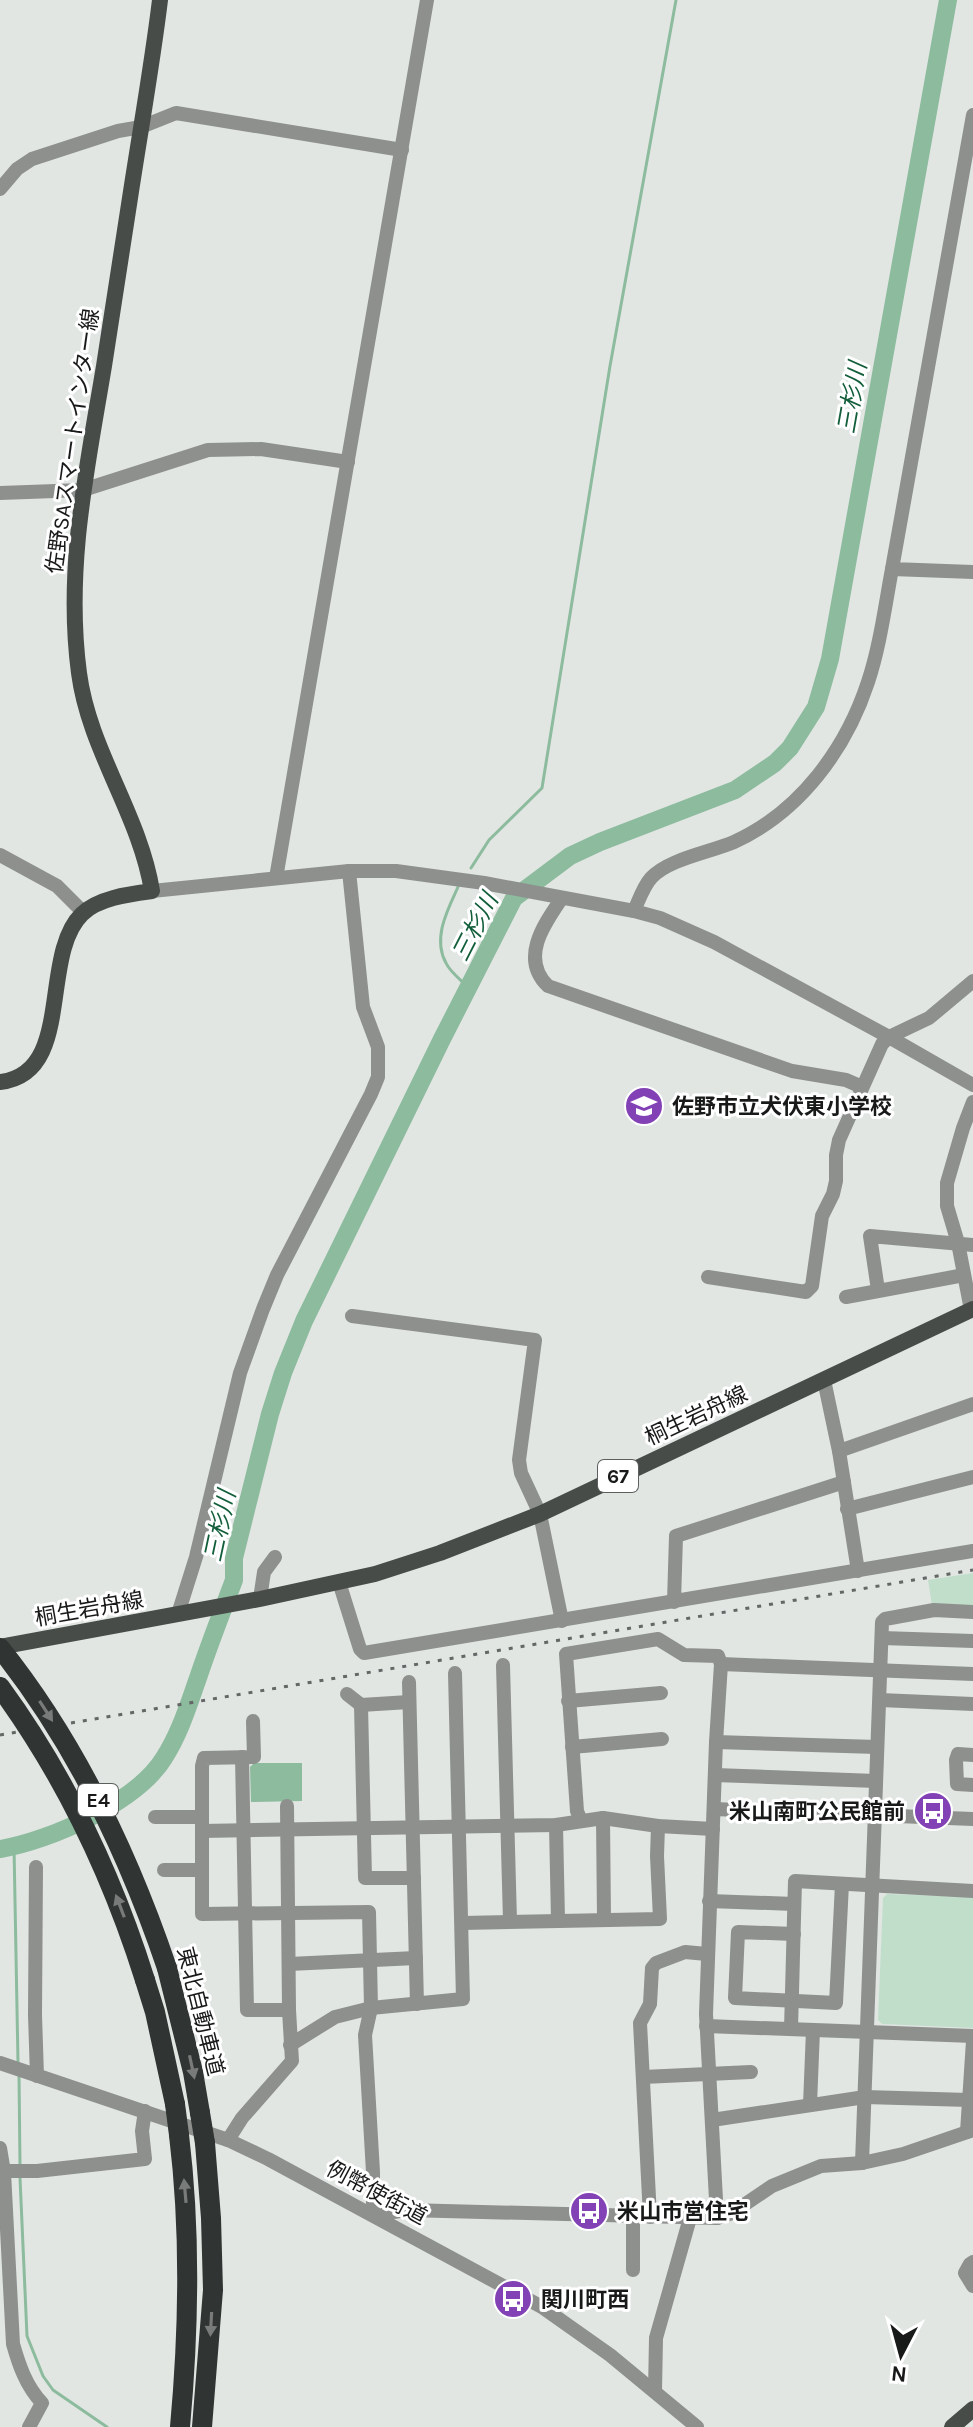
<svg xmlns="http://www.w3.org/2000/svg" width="973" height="2427" font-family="Karla,'Noto Sans JP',sans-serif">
  <rect width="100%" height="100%" fill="#e1e6e3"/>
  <!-- green -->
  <g fill="#c1decb">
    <path d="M 973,1573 L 973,1606 L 932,1605 L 928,1580 Z"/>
    <path d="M 887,1894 L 973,1897 L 973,2028 L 882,2024 L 878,2020 L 883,1898 Z"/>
  </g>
  <!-- water -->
  <path fill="#8dbb9e" d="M 254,1763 L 302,1763 L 302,1801 L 251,1802 L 250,1767 Z"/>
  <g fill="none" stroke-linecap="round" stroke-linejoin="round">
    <!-- stream -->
    <g stroke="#8dbb9e" stroke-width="3">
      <path d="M 471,868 L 489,840 L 542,788 L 610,366 L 676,0"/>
      <path d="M 458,887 C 448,909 432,938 446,963 C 450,972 461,980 468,987"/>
      <path d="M 14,1847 L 18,2062"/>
      <path d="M 19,2074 L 20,2166"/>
      <path d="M 20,2178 L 27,2336 L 43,2376 L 53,2390 L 107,2427"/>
    </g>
    <!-- river -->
    <path stroke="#8dbb9e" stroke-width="18" d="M 0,1849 C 50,1841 137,1802 164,1758 C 180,1733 188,1706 198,1678 C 209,1645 222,1612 234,1580 L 234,1558 L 270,1414 L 283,1373 L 304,1321 L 442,1039 L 514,898 L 570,856 L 600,842 L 735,790 L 775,763 L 790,748 L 816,707 L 830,659 L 948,0"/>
    <!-- minor -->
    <g stroke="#8e908e" stroke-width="14">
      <path d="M 973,115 L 892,569 L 973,572"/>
      <path d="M 0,189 L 17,169 L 32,159 L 118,131 L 141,127 L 176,113 L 402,150"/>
      <path d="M 0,493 L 83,490 L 208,450 L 261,449 L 348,462"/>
      <path d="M 0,855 L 57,886 L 83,912"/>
      <path d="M 276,878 L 427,0"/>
      <path d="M 152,891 L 349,871 L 396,871 L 484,883 L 634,911 L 660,918 L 714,942 L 889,1037 L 973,1085"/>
      <path d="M 562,898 C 545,923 519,958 548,986 L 792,1071 L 846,1080 L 862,1087"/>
      <path d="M 634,911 C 639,900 643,887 651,878 C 668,859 711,852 734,842 C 800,812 846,749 868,682 C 880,646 885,606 892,569"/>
      <path d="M 708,1277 L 806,1292 L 812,1286 L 822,1216 L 833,1194 L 836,1181 L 836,1155 L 839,1140 L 882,1044 L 889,1037 L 929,1018 L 973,981"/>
      <path d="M 878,1290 L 870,1236 L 973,1245"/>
      <path d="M 846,1297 L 964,1275"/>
      <path d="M 971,1310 L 958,1243 L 947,1206 L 947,1183 L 963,1128 L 973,1102"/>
      <path d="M 352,1316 L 535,1340 L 519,1460 L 521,1473 L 540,1514 L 562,1621"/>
      <path d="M 824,1380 L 839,1451 L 858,1571"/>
      <path d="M 839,1451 L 973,1404"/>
      <path d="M 847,1509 L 973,1477"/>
      <path d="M 339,1582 L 360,1649 L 364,1653 L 973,1551"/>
      <path d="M 260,1599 L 264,1572 L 275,1557"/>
      <path d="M 674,1602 L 676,1536 L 844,1482"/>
      <path d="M 178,1614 L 196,1557 L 240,1373 L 263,1309 L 277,1275 L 371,1094 L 378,1077 L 378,1047 L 363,1007 L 349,871"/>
      <path d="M 882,1638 L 973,1641"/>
      <path d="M 721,1664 L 973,1674"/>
      <path d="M 503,1665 L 510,1921"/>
      <path d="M 409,1682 L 417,2004"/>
      <path d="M 347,1694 L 361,1705 L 409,1702"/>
      <path d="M 880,1700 L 973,1704"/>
      <path d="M 568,1701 L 661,1693"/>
      <path d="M 361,1705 L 365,1878 L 414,1878"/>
      <path d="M 253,1721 L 254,1757 L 204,1758 L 202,1766 L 202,1914 L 369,1912 L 371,2008 L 365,2035 L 373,2172 L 373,2215"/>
      <path d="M 716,1742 L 877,1747"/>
      <path d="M 572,1747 L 662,1739"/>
      <path d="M 973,1755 L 958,1754 L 956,1760 L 957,1784 L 973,1785"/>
      <path d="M 242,1757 L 247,2010 L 289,2010"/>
      <path d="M 715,1775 L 876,1781"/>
      <path d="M 714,1809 L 973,1819"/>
      <path d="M 155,1817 L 202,1817"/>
      <path d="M 603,1818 L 604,1919"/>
      <path d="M 581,1821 L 577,1811 L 566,1654 L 658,1639 L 684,1655 L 718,1656 L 721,1664 L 716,1742 L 706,2014 L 717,2218"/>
      <path d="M 556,1825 L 558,1920"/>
      <path d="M 202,1831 L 556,1825 L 603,1818 L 658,1826 L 713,1829"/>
      <path d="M 36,1867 L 35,2015 L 37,2076"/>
      <path d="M 164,1870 L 202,1870"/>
      <path d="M 709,1901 L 794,1904"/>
      <path d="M 462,1923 L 660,1919 L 657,1856 L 658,1826"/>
      <path d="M 794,1934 L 738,1932 L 735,1998 L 836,2003 L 842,1884"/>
      <path d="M 289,1964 L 416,1958"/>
      <path d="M 706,2026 L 973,2036"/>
      <path d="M 791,2029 L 795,1881 L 973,1891"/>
      <path d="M 290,2045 L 335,2017 L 371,2008 L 463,1999 L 455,1673"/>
      <path d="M 0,2063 L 228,2140 L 268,2159 L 542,2307 L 610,2355 L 697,2427"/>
      <path d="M 643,2077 L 751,2072"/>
      <path d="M 810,2105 L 813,2030"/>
      <path d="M 712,2120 L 865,2097 L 969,2100"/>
      <path d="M 967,2132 L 973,2041"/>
      <path d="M 228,2140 L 242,2118 L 292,2061 L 289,2010 L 287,1806"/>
      <path d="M 0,2148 L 4,2172 L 13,2344 C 19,2365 26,2386 42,2403 L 29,2427"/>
      <path d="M 862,2163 L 882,1622 L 885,1619 L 934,1610 L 973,1612"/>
      <path d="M 0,2171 L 37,2171 L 145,2159 L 142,2131 L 145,2111"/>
      <path d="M 373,2215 L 407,2210 L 717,2218 L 732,2213 L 772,2186 L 821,2166 L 862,2163 L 903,2154 L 973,2130"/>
      <path d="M 650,2217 L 640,2023 L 650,2004 L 652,1968 L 656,1963 L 685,1952 L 707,1954"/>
      <path d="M 973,2262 L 970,2264 L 965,2273 L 973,2286"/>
      <path d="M 633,2270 L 633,2216"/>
      <path d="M 655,2391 L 656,2338 L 690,2218"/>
    </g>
    <!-- major -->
    <g stroke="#484c49" stroke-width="16">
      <path d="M 0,1082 C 75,1074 39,956 82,914 C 98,898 130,894 152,891 C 140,815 89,750 79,673 C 65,568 87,469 104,366 C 113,310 121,254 130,198 C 140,132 152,66 160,0"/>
      <path d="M 0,1647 L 260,1599 L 375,1574 L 440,1553 L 540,1514 L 973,1309"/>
      <path d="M 952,2427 L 973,2409"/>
    </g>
    <!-- highway -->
    <g stroke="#303432" stroke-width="20">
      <path d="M 167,1968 L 193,2072 L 200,2113"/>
      <path d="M 145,1980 L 155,2012 L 175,2104"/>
      <path d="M 179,2135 C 191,2233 189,2329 180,2427"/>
      <path d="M 202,2427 L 213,2290 L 211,2218 L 205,2143"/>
    </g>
    <!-- rail -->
    <path stroke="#646766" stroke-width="3" stroke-dasharray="4 8" stroke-linecap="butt" d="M 0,1735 L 973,1570"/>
    <!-- highway-bridge -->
    <g stroke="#303432" stroke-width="20">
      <path d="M 0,1648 C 76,1743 128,1853 167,1968"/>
      <path d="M 0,1687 C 65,1776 112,1875 145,1980"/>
      <path d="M 175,2104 L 179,2135"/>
      <path d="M 200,2113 L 205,2143"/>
    </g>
  </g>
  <!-- one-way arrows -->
  <defs><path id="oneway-solid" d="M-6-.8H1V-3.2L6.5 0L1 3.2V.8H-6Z" transform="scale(2)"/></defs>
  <g fill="#787b7a">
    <use href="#oneway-solid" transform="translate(46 1711) rotate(57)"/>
    <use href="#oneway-solid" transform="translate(120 1906) rotate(-111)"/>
    <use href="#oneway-solid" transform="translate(192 2067) rotate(78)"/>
    <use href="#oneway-solid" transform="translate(185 2191) rotate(-95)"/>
    <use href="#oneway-solid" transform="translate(211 2324) rotate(93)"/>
  </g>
  <!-- icons -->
  <defs>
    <g id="school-disc" transform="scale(2)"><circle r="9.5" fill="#8241b5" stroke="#fff"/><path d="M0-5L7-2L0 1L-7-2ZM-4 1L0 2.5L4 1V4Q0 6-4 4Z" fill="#fff"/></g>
    <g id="bus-disc" transform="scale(2)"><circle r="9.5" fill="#8241b5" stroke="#fff"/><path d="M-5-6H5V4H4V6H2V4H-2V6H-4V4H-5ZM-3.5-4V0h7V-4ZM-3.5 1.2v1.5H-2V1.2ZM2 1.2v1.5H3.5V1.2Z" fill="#fff"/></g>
  </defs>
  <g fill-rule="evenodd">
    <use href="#school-disc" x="644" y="1106"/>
    <use href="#bus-disc" x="933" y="1811"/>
    <use href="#bus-disc" x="589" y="2211"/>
    <use href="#bus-disc" x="513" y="2299"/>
  </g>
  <g text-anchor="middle" stroke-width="6" stroke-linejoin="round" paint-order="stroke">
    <!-- shield labels -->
    <g fill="#fff" stroke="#5d5f5e" stroke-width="2">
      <rect x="598" y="1460" width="40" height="32" rx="6"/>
      <rect x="78" y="1784" width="40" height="32" rx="6"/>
    </g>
    <g font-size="20" font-weight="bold" fill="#181a19">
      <text x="618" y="1483">67</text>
      <text x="98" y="1807">E4</text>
    </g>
    <!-- street labels -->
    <g font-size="22" fill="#181a19" stroke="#fff">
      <text transform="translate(72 441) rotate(-82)" y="8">佐野SAスマートインター線</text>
      <text transform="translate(696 1415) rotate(-25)" y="8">桐生岩舟線</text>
      <text transform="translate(89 1608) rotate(-10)" y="8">桐生岩舟線</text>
      <text transform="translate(201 2011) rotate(76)" y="8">東北自動車道</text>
      <text transform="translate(377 2192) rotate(28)" y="8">例幣使街道</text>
    </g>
    <!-- poi labels -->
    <g font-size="22" font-weight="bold" fill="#181a19" stroke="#fff" text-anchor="start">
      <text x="672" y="1114">佐野市立犬伏東小学校</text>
      <text x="905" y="1819" text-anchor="end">米山南町公民館前</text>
      <text x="617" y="2219">米山市営住宅</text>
      <text x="541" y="2307">関川町西</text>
    </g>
    <!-- water labels -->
    <g font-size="24" font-style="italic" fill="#125e3a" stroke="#fff">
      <text transform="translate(852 398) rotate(-80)" y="8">三杉川</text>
      <text transform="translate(475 927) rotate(-63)" y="8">三杉川</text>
      <text transform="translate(220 1526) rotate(-78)" y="8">三杉川</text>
    </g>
  </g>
  <!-- north arrow -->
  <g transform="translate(901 2355) rotate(186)" stroke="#ffffff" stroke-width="6" paint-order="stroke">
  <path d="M0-6L14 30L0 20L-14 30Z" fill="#181a19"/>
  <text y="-12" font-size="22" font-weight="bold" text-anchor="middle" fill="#181a19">N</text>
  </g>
</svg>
